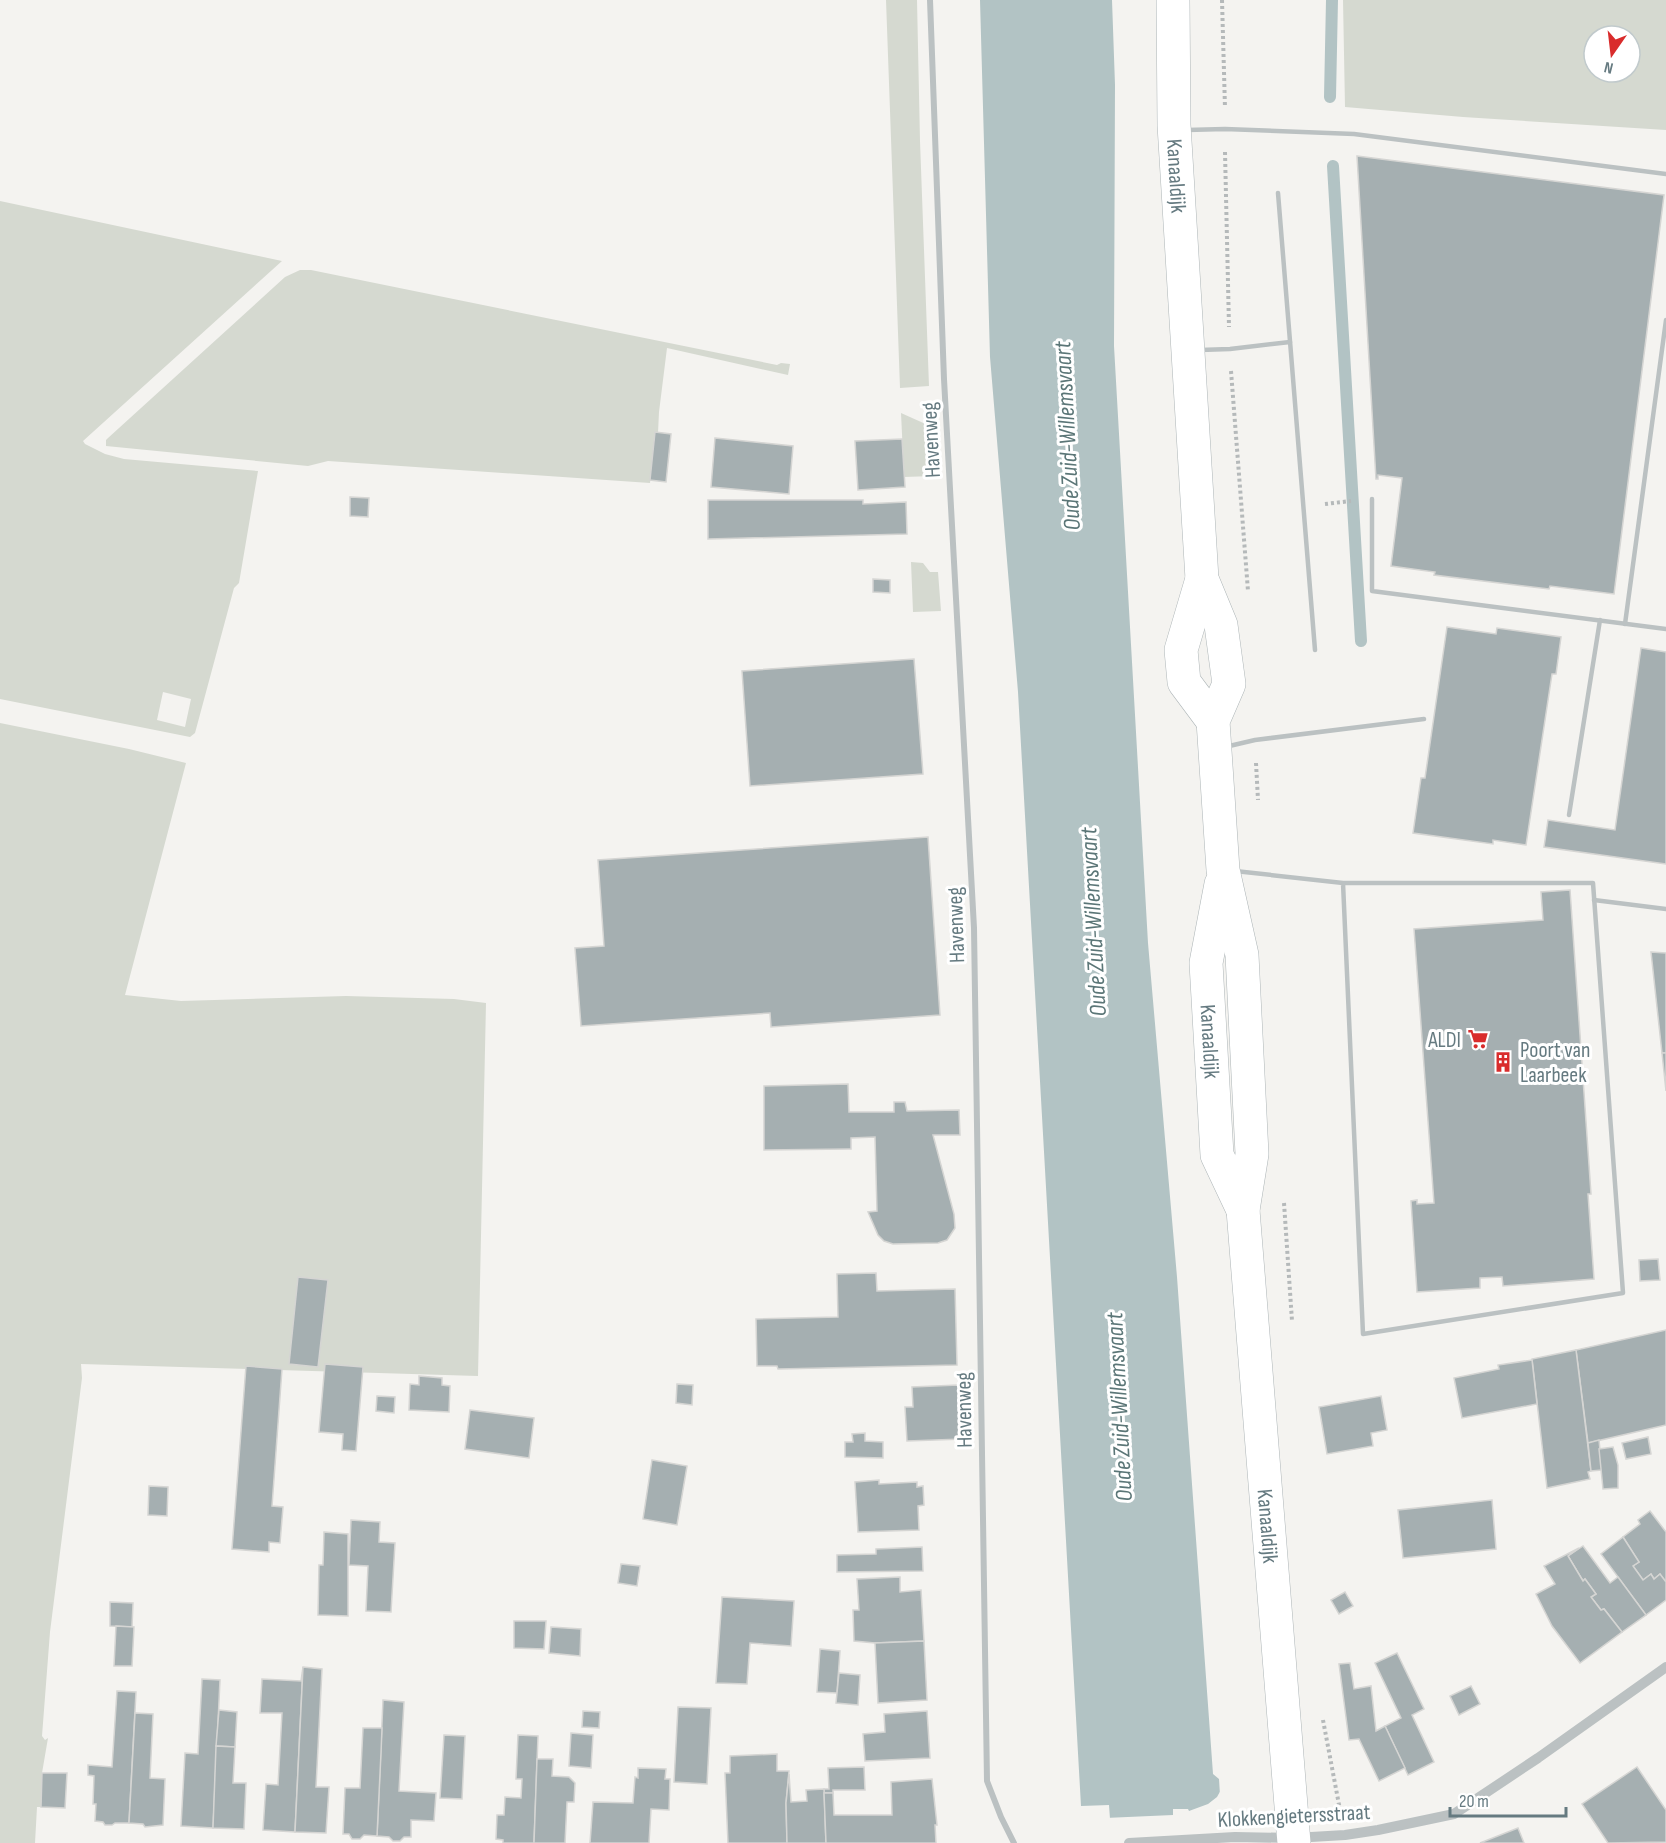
<svg xmlns="http://www.w3.org/2000/svg" width="1666" height="1843" font-family="'Sofia Sans Condensed',sans-serif">
  <rect width="100%" height="100%" fill="#f4f3f0"/>
  <!-- green -->
  <g fill="#d5d9d0" fill-rule="evenodd">
    <path d="M 886,0 L 917,0 L 920,141 L 929,386 L 900,388 Z"/>
    <path d="M 1343,0 L 1666,0 L 1666,130 L 1463,117 L 1345,107 ZM 1594,36 L 1630,36 L 1630,72 L 1594,72 Z"/>
    <path d="M 0,201 L 282,261 L 83,441 L 85,444 L 105,454 L 124,459 L 258,471 L 239,583 L 234,588 L 195,733 L 190,737 L 0,699 ZM 163,692 L 191,699 L 185,727 L 157,720 Z"/>
    <path d="M 300,270 L 311,270 L 777,365 L 781,363 L 790,364 L 788,375 L 667,348 L 659,412 L 658,433 L 655,434 L 650,483 L 328,461 L 308,466 L 106,446 L 106,440 L 108,438 L 285,277 Z"/>
    <path d="M 901,413 L 930,426 L 933,476 L 904,477 Z"/>
    <path d="M 911,562 L 923,563 L 930,572 L 938,572 L 941,611 L 913,612 Z"/>
    <path d="M 0,723 L 129,749 L 186,763 L 125,995 L 181,1001 L 346,996 L 454,999 L 486,1003 L 478,1376 L 81,1364 L 82,1378 L 50,1632 L 42,1736 L 45,1740 L 48,1738 L 42,1773 L 41,1807 L 37,1807 L 35,1843 L 0,1843 Z"/>
  </g>
  <!-- water -->
  <path fill="#b2c3c4" d="M 980,0 L 1112,0 L 1115,85 L 1114,346 L 1148,943 L 1177,1277 L 1213,1774 L 1219,1779 L 1223,1843 L 1110,1819 L 1109,1805 L 1081,1806 L 1018,692 L 990,357 Z"/>
  <!-- pier -->
  <path fill="#f4f3f0" d="M 1222,1788 L 1226,1843 L 1106,1843 L 1105,1818 L 1173,1815 L 1173,1809 L 1188,1809 L 1189,1811 L 1208,1804 L 1217,1797 Z"/>
  <g fill="none" stroke-linecap="round" stroke-linejoin="round">
    <!-- stream -->
    <g stroke="#b2c3c4" stroke-width="12">
      <path d="M 1330,97 L 1332,0"/>
      <path d="M 1333,166 L 1361,641"/>
    </g>
  </g>
  <!-- building -->
  <g fill="#a5afb1" stroke="#d5d5d3" stroke-width="1.5">
    <path d="M 1357,156 L 1664,195 L 1614,594 L 1550,586 L 1549,589 L 1434,575 L 1435,572 L 1391,566 L 1402,478 L 1378,475 L 1378,479 L 1376,479 Z"/>
    <path d="M 655,432 L 671,434 L 666,482 L 650,480 Z"/>
    <path d="M 715,438 L 793,446 L 789,494 L 711,487 Z"/>
    <path d="M 902,439 L 905,487 L 858,490 L 855,441 Z"/>
    <path d="M 350,497 L 369,498 L 368,517 L 350,516 Z"/>
    <path d="M 708,500 L 863,500 L 863,504 L 906,502 L 907,534 L 708,539 Z"/>
    <path d="M 873,579 L 890,580 L 890,593 L 873,592 Z"/>
    <path d="M 1447,627 L 1496,634 L 1497,628 L 1561,637 L 1556,674 L 1552,674 L 1526,845 L 1493,840 L 1493,844 L 1413,833 L 1421,778 L 1425,778 Z"/>
    <path d="M 1641,648 L 1666,652 L 1666,864 L 1544,847 L 1548,820 L 1615,830 Z"/>
    <path d="M 914,659 L 923,774 L 750,786 L 742,671 Z"/>
    <path d="M 928,837 L 940,1015 L 771,1027 L 770,1013 L 581,1026 L 575,948 L 604,946 L 598,860 Z"/>
    <path d="M 1570,890 L 1591,1194 L 1588,1194 L 1594,1279 L 1503,1286 L 1502,1277 L 1480,1278 L 1480,1288 L 1417,1292 L 1411,1201 L 1417,1200 L 1417,1204 L 1434,1203 L 1414,929 L 1543,920 L 1541,892 Z"/>
    <path d="M 1651,952 L 1666,953 L 1666,1053 L 1662,1053 Z"/>
    <path d="M 1662,1053 L 1666,1053 L 1666,1091 Z"/>
    <path d="M 848,1084 L 849,1112 L 894,1112 L 894,1102 L 905,1102 L 907,1111 L 959,1110 L 960,1135 L 933,1135 L 954,1214 L 955,1228 L 947,1240 L 938,1243 L 893,1244 L 884,1241 L 878,1235 L 868,1212 L 877,1211 L 875,1137 L 851,1138 L 851,1149 L 848,1149 L 764,1150 L 764,1086 Z"/>
    <path d="M 1658,1259 L 1660,1280 L 1640,1281 L 1639,1260 Z"/>
    <path d="M 876,1273 L 877,1291 L 955,1289 L 957,1365 L 778,1369 L 777,1366 L 757,1366 L 756,1319 L 838,1317 L 837,1274 Z"/>
    <path d="M 298,1277 L 328,1280 L 318,1367 L 289,1364 Z"/>
    <path d="M 1666,1330 L 1666,1425 L 1588,1443 L 1576,1350 Z"/>
    <path d="M 1576,1350 L 1591,1471 L 1588,1472 L 1590,1479 L 1547,1488 L 1532,1359 Z"/>
    <path d="M 1532,1360 L 1537,1404 L 1462,1418 L 1454,1378 L 1499,1369 L 1498,1365 Z"/>
    <path d="M 325,1364 L 363,1367 L 356,1451 L 342,1450 L 343,1434 L 319,1432 Z"/>
    <path d="M 246,1366 L 282,1369 L 272,1506 L 283,1507 L 280,1543 L 269,1542 L 269,1552 L 232,1549 Z"/>
    <path d="M 419,1376 L 442,1378 L 442,1385 L 450,1386 L 449,1412 L 409,1410 L 410,1384 L 419,1385 Z"/>
    <path d="M 677,1384 L 693,1385 L 692,1405 L 676,1403 Z"/>
    <path d="M 958,1385 L 959,1414 L 963,1413 L 963,1417 L 968,1422 L 968,1430 L 963,1435 L 963,1439 L 907,1441 L 905,1407 L 913,1407 L 912,1387 Z"/>
    <path d="M 377,1396 L 395,1397 L 394,1413 L 376,1411 Z"/>
    <path d="M 1381,1396 L 1387,1430 L 1371,1433 L 1373,1446 L 1327,1454 L 1319,1407 Z"/>
    <path d="M 470,1410 L 534,1418 L 529,1458 L 465,1449 Z"/>
    <path d="M 865,1433 L 865,1441 L 883,1442 L 883,1458 L 845,1457 L 845,1442 L 853,1442 L 852,1434 Z"/>
    <path d="M 1648,1437 L 1651,1454 L 1626,1459 L 1622,1443 Z"/>
    <path d="M 1599,1440 L 1602,1470 L 1591,1471 L 1588,1443 Z"/>
    <path d="M 1613,1447 L 1618,1465 L 1618,1488 L 1603,1489 L 1599,1449 Z"/>
    <path d="M 652,1460 L 687,1466 L 677,1525 L 643,1519 Z"/>
    <path d="M 879,1480 L 879,1484 L 917,1482 L 917,1487 L 923,1486 L 924,1505 L 918,1506 L 919,1530 L 858,1532 L 855,1482 Z"/>
    <path d="M 149,1486 L 168,1487 L 167,1516 L 148,1515 Z"/>
    <path d="M 1492,1500 L 1496,1549 L 1403,1558 L 1398,1510 Z"/>
    <path d="M 1650,1511 L 1666,1532 L 1666,1582 L 1660,1574 L 1654,1579 L 1651,1574 L 1643,1580 L 1633,1566 L 1639,1562 L 1623,1537 L 1640,1524 L 1638,1520 Z"/>
    <path d="M 351,1520 L 380,1522 L 379,1542 L 395,1543 L 391,1612 L 366,1611 L 368,1566 L 349,1565 Z"/>
    <path d="M 324,1532 L 348,1534 L 348,1616 L 318,1615 L 319,1565 L 323,1565 Z"/>
    <path d="M 1623,1537 L 1639,1562 L 1633,1566 L 1643,1580 L 1651,1574 L 1654,1579 L 1660,1574 L 1666,1582 L 1666,1600 L 1646,1615 L 1601,1554 Z"/>
    <path d="M 1583,1546 L 1610,1583 L 1618,1577 L 1646,1615 L 1622,1632 L 1604,1609 L 1601,1610 L 1591,1597 L 1596,1594 L 1585,1579 L 1583,1581 L 1568,1556 Z"/>
    <path d="M 922,1547 L 923,1571 L 837,1572 L 837,1555 L 876,1554 L 876,1549 Z"/>
    <path d="M 1579,1548 L 1568,1556 L 1583,1581 L 1585,1579 L 1596,1594 L 1591,1597 L 1601,1610 L 1604,1609 L 1622,1632 L 1580,1663 L 1552,1626 L 1536,1594 L 1555,1584 L 1544,1566 Z"/>
    <path d="M 621,1564 L 640,1566 L 637,1586 L 618,1583 Z"/>
    <path d="M 900,1577 L 900,1592 L 921,1590 L 924,1641 L 875,1643 L 854,1641 L 853,1610 L 859,1610 L 857,1579 Z"/>
    <path d="M 1345,1592 L 1353,1606 L 1339,1614 L 1331,1600 Z"/>
    <path d="M 722,1597 L 794,1601 L 791,1646 L 750,1643 L 747,1684 L 716,1683 Z"/>
    <path d="M 110,1602 L 133,1603 L 132,1627 L 110,1626 Z"/>
    <path d="M 514,1621 L 546,1621 L 544,1649 L 514,1648 Z"/>
    <path d="M 116,1626 L 134,1627 L 132,1666 L 114,1666 Z"/>
    <path d="M 551,1627 L 581,1629 L 580,1656 L 549,1653 Z"/>
    <path d="M 924,1641 L 927,1700 L 878,1703 L 875,1643 Z"/>
    <path d="M 820,1649 L 840,1651 L 837,1693 L 817,1692 Z"/>
    <path d="M 1397,1653 L 1424,1709 L 1412,1715 L 1434,1762 L 1408,1775 L 1385,1726 L 1401,1718 L 1375,1663 Z"/>
    <path d="M 1350,1663 L 1354,1689 L 1371,1686 L 1376,1731 L 1385,1726 L 1405,1768 L 1379,1781 L 1359,1739 L 1349,1740 L 1339,1664 Z"/>
    <path d="M 303,1667 L 295,1832 L 263,1830 L 266,1784 L 278,1785 L 282,1713 L 260,1713 L 262,1679 L 301,1681 Z"/>
    <path d="M 303,1667 L 322,1669 L 316,1787 L 329,1787 L 326,1833 L 295,1832 Z"/>
    <path d="M 839,1673 L 860,1675 L 858,1705 L 836,1703 Z"/>
    <path d="M 202,1679 L 220,1680 L 213,1828 L 181,1826 L 185,1753 L 198,1754 Z"/>
    <path d="M 1471,1686 L 1480,1704 L 1459,1715 L 1450,1696 Z"/>
    <path d="M 117,1691 L 136,1692 L 129,1823 L 115,1823 L 112,1825 L 105,1825 L 103,1822 L 95,1821 L 96,1804 L 93,1804 L 94,1776 L 88,1775 L 88,1765 L 112,1767 Z"/>
    <path d="M 383,1700 L 404,1702 L 399,1791 L 436,1793 L 434,1821 L 411,1820 L 411,1837 L 404,1837 L 400,1841 L 393,1841 L 389,1837 L 377,1836 Z"/>
    <path d="M 678,1707 L 711,1708 L 707,1784 L 674,1782 Z"/>
    <path d="M 219,1710 L 237,1712 L 235,1747 L 216,1746 Z"/>
    <path d="M 583,1711 L 600,1712 L 599,1728 L 582,1727 Z"/>
    <path d="M 927,1711 L 930,1758 L 865,1761 L 863,1734 L 885,1732 L 884,1714 Z"/>
    <path d="M 135,1713 L 153,1714 L 150,1778 L 165,1779 L 163,1825 L 145,1827 L 143,1824 L 129,1823 Z"/>
    <path d="M 363,1728 L 382,1728 L 381,1753 L 377,1836 L 364,1835 L 360,1839 L 352,1839 L 349,1834 L 343,1834 L 345,1788 L 360,1788 Z"/>
    <path d="M 571,1733 L 593,1735 L 591,1768 L 569,1766 Z"/>
    <path d="M 444,1735 L 465,1736 L 462,1799 L 440,1798 Z"/>
    <path d="M 518,1735 L 538,1736 L 534,1843 L 503,1843 L 503,1840 L 496,1839 L 497,1815 L 504,1815 L 505,1797 L 521,1798 L 522,1779 L 516,1779 Z"/>
    <path d="M 216,1746 L 235,1747 L 233,1783 L 246,1783 L 244,1829 L 213,1828 Z"/>
    <path d="M 777,1754 L 777,1771 L 789,1771 L 786,1803 L 787,1843 L 728,1843 L 725,1773 L 730,1773 L 730,1756 Z"/>
    <path d="M 537,1759 L 553,1759 L 552,1776 L 569,1777 L 575,1783 L 574,1802 L 567,1802 L 565,1843 L 534,1843 Z"/>
    <path d="M 864,1767 L 865,1790 L 833,1790 L 833,1793 L 824,1793 L 824,1789 L 829,1789 L 828,1768 Z"/>
    <path d="M 1637,1767 L 1666,1810 L 1666,1842 L 1608,1843 L 1582,1804 Z"/>
    <path d="M 638,1768 L 666,1769 L 665,1779 L 670,1779 L 669,1810 L 651,1809 L 649,1843 L 590,1843 L 593,1802 L 633,1803 L 635,1777 L 638,1778 Z"/>
    <path d="M 42,1773 L 67,1773 L 65,1808 L 41,1807 Z"/>
    <path d="M 789,1774 L 791,1802 L 807,1801 L 806,1790 L 824,1789 L 826,1843 L 787,1843 L 786,1803 Z"/>
    <path d="M 932,1779 L 937,1825 L 935,1825 L 936,1843 L 826,1843 L 824,1793 L 833,1793 L 834,1815 L 892,1815 L 891,1782 Z"/>
    <path d="M 1518,1828 L 1524,1843 L 1480,1843 Z"/>
  </g>
  <g fill="none" stroke-linecap="round" stroke-linejoin="round">
    <!-- secondary casing -->
    <g stroke="#adb5b7" stroke-width="34">
      <g id="secondary">
        <path id="s1" d="M 1173,0 L 1174,125 L 1202,579 L 1221,625 L 1229,684 L 1213,721 L 1223,870 L 1242,955 L 1252,1154 L 1243,1210 L 1294,1843"/>
        <path d="M 1202,579 L 1181,650 L 1184,682 L 1213,721"/>
        <path id="s2" d="M 1221,884 L 1206,963 L 1217,1155 L 1243,1210"/>
      </g>
    </g>
    <!-- path -->
    <g stroke="#b5b9ba" stroke-width="4" stroke-dasharray="3 3" stroke-linecap="butt">
      <path d="M 1222,0 L 1225,108"/>
      <path d="M 1225,152 L 1229,327"/>
      <path d="M 1231,371 L 1248,591"/>
      <path d="M 1325,504 L 1351,501"/>
      <path d="M 1256,763 L 1258,800"/>
      <path d="M 1284,1203 L 1292,1321"/>
      <path d="M 1323,1720 L 1340,1810"/>
    </g>
    <!-- service -->
    <g stroke="#bbc1c2" stroke-width="4.5">
      <path d="M 1187,130 L 1225,129 L 1354,134 L 1666,174"/>
      <path d="M 1278,193 L 1315,650"/>
      <path d="M 1200,350 L 1230,349 L 1290,342"/>
      <path d="M 1372,499 L 1372,591 L 1666,629"/>
      <path d="M 1625,624 L 1666,320"/>
      <path d="M 1225,747 L 1255,740 L 1424,719"/>
      <path d="M 1569,815 L 1600,620"/>
      <path d="M 1235,871 L 1343,883 L 1593,883 L 1623,1293 L 1363,1334 L 1343,883"/>
      <path d="M 1594,900 L 1666,909"/>
    </g>
    <!-- minor -->
    <path stroke="#bbc1c2" stroke-width="6" d="M 930,0 L 944,379 L 974,928 L 987,1781 L 1001,1817 L 1014,1843"/>
    <!-- tertiary -->
    <path stroke="#bbc1c2" stroke-width="10" d="M 1129,1843 L 1235,1837 L 1294,1838 L 1345,1835 L 1378,1830 L 1454,1814 L 1538,1758 L 1666,1667"/>
    <!-- secondary -->
    <use href="#secondary" stroke="#fff" stroke-width="33"/>
  </g>
  <!-- icons -->
  <defs>
    <g id="supermarket-bare" transform="scale(1.62)"><path d="M-6-5.5h2.5l.6 2H6L4.5 2H-2.5L-4.4-4H-6ZM-1.5 3.2a1.3 1.3 0 1 0 .1 0ZM3 3.2a1.3 1.3 0 1 0 .1 0Z" fill="#d92c2c" stroke="#fff" stroke-width="2.5" paint-order="stroke"/></g>
    <g id="building-bare" transform="scale(1.62)"><path d="M-4-6H4V6H1V3H-1V6H-4ZM-2.5-4.3h1.7v1.8h-1.7ZM.8-4.3h1.7v1.8H.8ZM-2.5-1h1.7V.8h-1.7ZM.8-1h1.7V.8H.8Z" fill="#d92c2c" stroke="#fff" stroke-width="2.5" paint-order="stroke"/></g>
  </defs>
  <g fill-rule="evenodd">
    <use href="#supermarket-bare" x="1478" y="1039"/>
    <use href="#building-bare" x="1503" y="1062"/>
  </g>
  <g text-anchor="middle" stroke-width="6" stroke-linejoin="round" paint-order="stroke">
    <!-- street labels -->
    <g font-size="22" fill="#657a80" stroke="#fff">
      <text dy="8" stroke="none"><textPath href="#s1" startOffset="176">Kanaaldijk</textPath></text>
      <text transform="translate(930 440) rotate(-93)" y="8">Havenweg</text>
      <text transform="translate(955 925) rotate(-92)" y="8">Havenweg</text>
      <text dy="8" stroke="none"><textPath href="#s2" startOffset="159">Kanaaldijk</textPath></text>
      <text transform="translate(963 1410) rotate(-91)" y="8">Havenweg</text>
      <text dy="8" stroke="none"><textPath href="#s1" startOffset="1539">Kanaaldijk</textPath></text>
      <text transform="translate(1294 1815) rotate(-3)" y="8">Klokkengietersstraat</text>
    </g>
    <!-- poi labels -->
    <g font-size="22" fill="#657a80" stroke="#fff" text-anchor="end">
      <text x="1461" y="1047">ALDI</text>
      <text x="1520" y="1057" text-anchor="start">Poort van<tspan x="1520" dy="25">Laarbeek</tspan></text>
    </g>
    <!-- water labels -->
    <g font-size="24" font-style="italic" fill="#5b7677" stroke="#fff">
      <text transform="translate(1067 436) rotate(-93)" y="8">Oude Zuid-Willemsvaart</text>
      <text transform="translate(1093 922) rotate(-93)" y="8">Oude Zuid-Willemsvaart</text>
      <text transform="translate(1119 1407) rotate(-93)" y="8">Oude Zuid-Willemsvaart</text>
    </g>
  </g>
  <!-- north arrow -->
  <g transform="translate(1612 54) rotate(194)"><circle r="28" fill="#ffffff" stroke="#c1cacc" stroke-width="1.5"/>
  <path d="M0-4.5L10 22L0 15L-10 22Z" fill="#d92c2c"/>
  <text y="-9" font-size="16" font-weight="bold" text-anchor="middle" fill="#657a80">N</text>
  </g>
  <!-- scale -->
  <path d="M1450 1807v9h116v-9" fill="none" stroke="#657a80" stroke-width="3"/>
  <text x="1459" y="1807" font-size="18" fill="#657a80" stroke="#ffffff" stroke-width="4.5" paint-order="stroke">20 m</text>
</svg>
